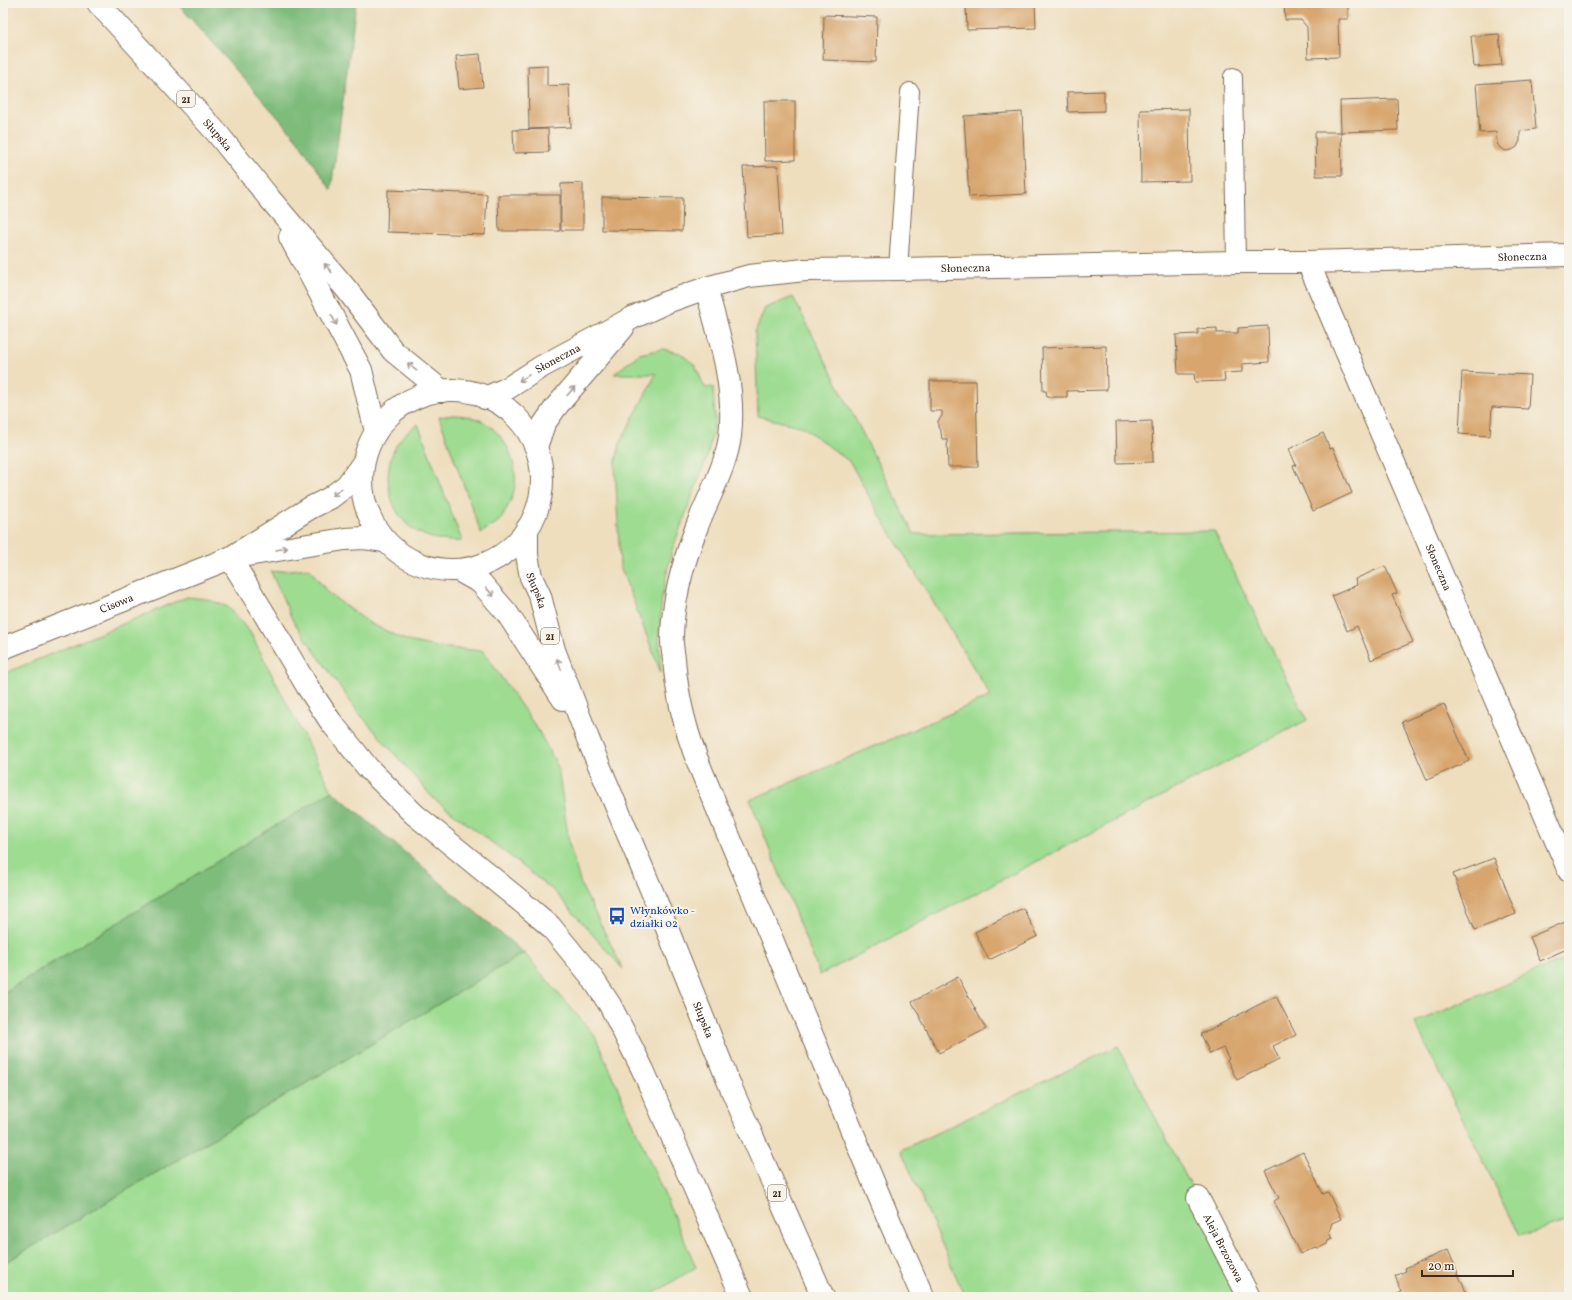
<svg xmlns="http://www.w3.org/2000/svg" width="1572" height="1300" font-family="Vollkorn,serif">
  <rect width="100%" height="100%" fill="#f7f3e8"/>
  <filter id="ink" filterUnits="userSpaceOnUse"><feTurbulence type="fractalNoise" baseFrequency=".025" numOctaves="2"/><feDisplacementMap in="SourceGraphic" scale="8" xChannelSelector="R" yChannelSelector="G"/><feConvolveMatrix kernelMatrix="1 2 1 2 8 2 1 2 1" color-interpolation-filters="sRGB"/></filter>
  <filter id="wash" filterUnits="userSpaceOnUse"><feTurbulence type="fractalNoise" baseFrequency=".012" numOctaves="4" result="noise"/><feDisplacementMap in="SourceGraphic" scale="16" xChannelSelector="R" yChannelSelector="G"/><feGaussianBlur stdDeviation="0.9" result="paint"/><feColorMatrix in="noise" values="0 0 0 0 0 0 0 0 0 0 0 0 0 0 0 0 0 1.4 0 .05"/><feComposite in="paint" operator="in"/></filter>
  <g filter="url(#wash)">
    <rect width="100%" height="100%" fill="#eedebe"/>
    <!-- green -->
    <g fill="#9ddc91" stroke="#6c8358">
      <path d="M 793,297 L 914,534 L 1214,531 L 1307,720 L 820,975 L 750,800 L 991,696 L 876,509 L 850,462 L 803,427 L 758,416 L 755,332 L 765,308 Z"/>
      <path d="M 663,349 L 680,353 L 695,365 L 705,388 L 713,387 L 715,420 L 708,454 L 672,550 L 662,596 L 659,635 L 661,673 L 620,566 L 615,465 L 620,443 L 656,374 L 614,374 L 639,354 Z"/>
      <path d="M 452,415 C 464,415 477,417 487,424 C 512,441 524,479 508,506 C 505,511 503,518 499,521 C 493,526 486,529 481,533 L 439,417 Z"/>
      <path d="M 418,424 L 462,541 C 443,542 424,538 410,527 C 388,509 382,473 395,448 C 400,437 409,431 418,424 Z"/>
      <path d="M 309,568 L 328,593 L 371,624 L 408,641 L 436,647 L 483,651 L 538,730 L 558,767 L 569,843 L 581,885 L 623,969 L 555,892 L 510,856 L 433,798 L 358,712 L 293,621 L 271,572 Z"/>
      <path d="M 187,597 L 206,599 L 228,607 L 250,632 L 332,791 L 3,993 L 3,674 Z"/>
      <path d="M 524,953 L 595,1036 L 696,1267 L 648,1297 L 3,1297 L 3,1264 Z"/>
      <path d="M 1569,957 L 1569,1221 L 1520,1236 L 1415,1023 Z"/>
      <path d="M 1118,1046 L 1249,1297 L 965,1297 L 901,1150 Z"/>
    </g>
    <!-- forest -->
    <g fill="#7ebc7b" stroke="#5c734c">
      <path d="M 177,3 L 356,3 L 331,190 L 297,139 Z"/>
      <path d="M 332,791 L 524,953 L 3,1264 L 3,993 Z"/>
    </g>
    <g id="blocks">
      <!-- building -->
      <g fill="#d7a56d">
        <path d="M 966,3 L 1035,3 L 1036,28 L 967,30 Z"/>
        <path d="M 1284,3 L 1348,3 L 1348,19 L 1338,19 L 1339,57 L 1308,58 L 1307,27 L 1301,20 L 1285,20 Z"/>
        <path d="M 824,15 L 877,17 L 876,62 L 823,60 Z"/>
        <path d="M 1499,34 L 1502,65 L 1474,67 L 1471,36 Z"/>
        <path d="M 480,54 L 483,87 L 459,89 L 456,56 Z"/>
        <path d="M 547,65 L 547,86 L 569,85 L 571,127 L 529,129 L 528,66 Z"/>
        <path d="M 1532,80 L 1536,129 L 1520,131 L 1520,141 L 1517,147 L 1512,150 L 1506,151 L 1500,148 L 1497,143 L 1496,132 L 1480,133 L 1476,84 Z"/>
        <path d="M 1104,91 L 1104,111 L 1068,112 L 1067,92 Z"/>
        <path d="M 1397,99 L 1398,130 L 1341,132 L 1340,101 Z"/>
        <path d="M 764,101 L 795,101 L 795,160 L 765,161 Z"/>
        <path d="M 1189,109 L 1190,181 L 1141,182 L 1140,110 Z"/>
        <path d="M 1022,112 L 1026,194 L 969,197 L 964,116 Z"/>
        <path d="M 548,129 L 549,152 L 514,153 L 513,130 Z"/>
        <path d="M 1315,132 L 1341,132 L 1342,176 L 1316,176 Z"/>
        <path d="M 778,166 L 782,235 L 747,237 L 743,167 Z"/>
        <path d="M 583,183 L 583,230 L 561,230 L 561,184 Z"/>
        <path d="M 388,190 L 487,194 L 485,235 L 387,232 Z"/>
        <path d="M 498,195 L 560,195 L 560,231 L 499,231 Z"/>
        <path d="M 602,197 L 683,198 L 682,231 L 602,230 Z"/>
        <path d="M 1268,326 L 1269,362 L 1242,364 L 1242,372 L 1224,373 L 1225,381 L 1195,382 L 1194,374 L 1178,374 L 1176,335 L 1198,334 L 1198,329 L 1217,328 L 1217,333 L 1238,333 L 1238,328 Z"/>
        <path d="M 1106,346 L 1107,390 L 1067,391 L 1067,397 L 1047,397 L 1046,391 L 1043,391 L 1042,348 Z"/>
        <path d="M 1462,372 L 1530,375 L 1528,409 L 1492,407 L 1490,436 L 1459,434 Z"/>
        <path d="M 930,381 L 976,381 L 978,467 L 948,467 L 947,439 L 942,439 L 941,432 L 938,427 L 938,421 L 942,416 L 942,411 L 930,411 Z"/>
        <path d="M 1152,421 L 1153,462 L 1117,463 L 1116,422 Z"/>
        <path d="M 1323,433 L 1330,449 L 1333,448 L 1352,493 L 1313,511 L 1293,466 L 1296,465 L 1289,449 Z"/>
        <path d="M 1385,566 L 1397,593 L 1392,595 L 1413,642 L 1371,660 L 1357,626 L 1347,631 L 1332,596 L 1357,585 L 1355,579 Z"/>
        <path d="M 1444,704 L 1469,761 L 1427,780 L 1402,722 Z"/>
        <path d="M 1494,858 L 1516,914 L 1475,930 L 1453,874 Z"/>
        <path d="M 1023,908 L 1038,936 L 989,960 L 975,932 Z"/>
        <path d="M 1565,922 L 1569,930 L 1569,948 L 1540,961 L 1530,937 Z"/>
        <path d="M 958,977 L 986,1029 L 939,1053 L 912,1002 Z"/>
        <path d="M 1276,996 L 1296,1035 L 1273,1046 L 1279,1059 L 1237,1080 L 1227,1060 L 1229,1059 L 1223,1048 L 1210,1054 L 1201,1034 Z"/>
        <path d="M 1303,1152 L 1323,1194 L 1328,1192 L 1341,1219 L 1332,1223 L 1329,1232 L 1332,1239 L 1328,1241 L 1327,1244 L 1319,1248 L 1315,1247 L 1300,1254 L 1274,1201 L 1279,1198 L 1265,1171 Z"/>
        <path d="M 1448,1250 L 1468,1297 L 1396,1297 L 1395,1295 L 1402,1292 L 1395,1276 L 1406,1271 L 1405,1268 Z"/>
      </g>
    </g>
  </g>
  <g filter="url(#ink)">
    <use href="#blocks" fill-opacity="0" stroke="#7a6956" stroke-width="1"/>
    <g fill="none" stroke-linecap="round" stroke-linejoin="round">
      <!-- service casing -->
      <g stroke="#7a6956" stroke-width="20">
        <g id="service">
          <path d="M 1233,77 L 1236,262"/>
          <path d="M 898,269 L 910,92"/>
        </g>
      </g>
      <!-- minor casing -->
      <g stroke="#7a6956" stroke-width="24">
        <g id="minor">
          <path id="s1" d="M 1308,262 L 1569,871"/>
          <path d="M 706,288 C 719,335 736,386 730,436 C 726,468 707,499 696,529 C 683,563 673,598 672,635 C 671,642 673,651 674,659 C 677,699 686,734 702,772 L 890,1222 L 923,1297"/>
          <path id="s2" d="M 485,398 L 508,388 L 541,367 L 632,318 L 667,302 L 706,288 L 749,276 L 805,270 L 898,269 L 1236,262 L 1308,262 L 1569,255"/>
          <path d="M 536,447 L 544,424 L 556,407 L 623,328"/>
          <path d="M 241,556 L 345,539 L 364,538 L 385,541"/>
          <path d="M 230,558 L 265,615 L 307,686 L 331,722 L 368,768 L 414,814 L 523,903 L 550,926 L 591,976 L 610,1005 L 643,1070 L 742,1297"/>
          <path id="s3" d="M 3,648 L 230,558 L 310,508 L 330,498 L 347,485 L 363,463"/>
          <path id="s4" d="M 1198,1198 L 1249,1297"/>
        </g>
      </g>
      <!-- primary casing -->
      <g stroke="#7a6956" stroke-width="24">
        <g id="primary">
          <path id="s5" d="M 98,3 L 217,133 L 270,199 L 348,291 L 393,351 L 442,391"/>
          <path d="M 290,237 L 361,370 L 376,432"/>
          <circle cx="452" cy="480" r="90"/>
          <path id="s6" d="M 527,529 L 527,555 L 531,577 L 540,596 L 554,650 L 588,739 L 656,901 L 731,1088 L 823,1297"/>
          <path d="M 458,570 L 481,583 L 507,613 L 563,699"/>
        </g>
      </g>
      <!-- service -->
      <use href="#service" stroke="#fff" stroke-width="18"/>
      <!-- minor -->
      <use href="#minor" stroke="#fff" stroke-width="22"/>
      <!-- primary -->
      <use href="#primary" stroke="#fff" stroke-width="22"/>
    </g>
    <!-- one-way arrows -->
    <defs><path id="oneway-shaft" d="M-6 0H5M1.5-3L5.5 0L1.5 3" fill="none" stroke-width="1.6" stroke-linecap="round" stroke-linejoin="round"/></defs>
    <g stroke="#a79f9a">
      <use href="#oneway-shaft" transform="translate(328 268) rotate(-130)"/>
      <use href="#oneway-shaft" transform="translate(334 320) rotate(62)"/>
      <use href="#oneway-shaft" transform="translate(412 367) rotate(-141)"/>
      <use href="#oneway-shaft" transform="translate(524 378) rotate(148)"/>
      <use href="#oneway-shaft" transform="translate(571 391) rotate(-50)"/>
      <use href="#oneway-shaft" transform="translate(337 492) rotate(142)"/>
      <use href="#oneway-shaft" transform="translate(282 549) rotate(-10)"/>
      <use href="#oneway-shaft" transform="translate(490 592) rotate(47)"/>
      <use href="#oneway-shaft" transform="translate(559 664) rotate(-111)"/>
    </g>
  </g>
  <!-- icons -->
  <defs>
    <g id="bus-bare" transform="scale(1.38)"><path d="M-5-6H5V4H4V6H2V4H-2V6H-4V4H-5ZM-3.5-4V0h7V-4ZM-3.5 1.2v1.5H-2V1.2ZM2 1.2v1.5H3.5V1.2Z" fill="#1a4fb4" stroke="#f7f3e8" stroke-width="2.5" paint-order="stroke"/></g>
  </defs>
  <g fill-rule="evenodd">
    <use href="#bus-bare" x="617" y="916"/>
  </g>
  <g text-anchor="middle" stroke-width="4" stroke-linejoin="round" paint-order="stroke">
    <!-- shield labels -->
    <g fill="#f7f3e8" stroke="#73665b" stroke-width="1">
      <rect x="177" y="91" width="18" height="16" rx="3"/>
      <rect x="541" y="628" width="18" height="16" rx="3"/>
      <rect x="768" y="1185" width="18" height="16" rx="3"/>
    </g>
    <g font-size="10" font-weight="bold" fill="#3b2a1e">
      <text x="186" y="103">21</text>
      <text x="550" y="640">21</text>
      <text x="777" y="1197">21</text>
    </g>
    <!-- street labels -->
    <g font-size="11" fill="#3b2a1e" stroke="#f7f3e8">
      <text dy="4" stroke="none"><textPath href="#s5" startOffset="178">Słupska</textPath></text>
      <text dy="4" stroke="none"><textPath href="#s2" startOffset="1066">Słoneczna</textPath></text>
      <text dy="4" stroke="none"><textPath href="#s2" startOffset="509">Słoneczna</textPath></text>
      <text dy="4" stroke="none"><textPath href="#s2" startOffset="83">Słoneczna</textPath></text>
      <text dy="4" stroke="none"><textPath href="#s1" startOffset="332">Słoneczna</textPath></text>
      <text dy="4" stroke="none"><textPath href="#s6" startOffset="63">Słupska</textPath></text>
      <text dy="4" stroke="none"><textPath href="#s3" startOffset="122">Cisowa</textPath></text>
      <text dy="4" stroke="none"><textPath href="#s6" startOffset="524">Słupska</textPath></text>
      <text dy="4" stroke="none"><textPath href="#s4" startOffset="56">Aleja Brzozowa</textPath></text>
    </g>
    <!-- transit labels -->
    <g font-size="11" fill="#164399" stroke="#f7f3e8" text-anchor="start">
      <text x="630" y="914">Włynkówko -<tspan x="630" dy="13">działki 02</tspan></text>
    </g>
  </g>
  <!-- margin -->
  <rect width="1572" height="1300" fill="none" stroke="#f7f3e8" stroke-width="16"/>
  <!-- scale -->
  <path d="M1422 1270v6h91v-6" fill="none" stroke="#3b2a1e" stroke-width="2"/>
  <text x="1428" y="1270" font-size="12" fill="#3b2a1e" stroke="#f7f3e8" stroke-width="3" paint-order="stroke">20 m</text>
</svg>
